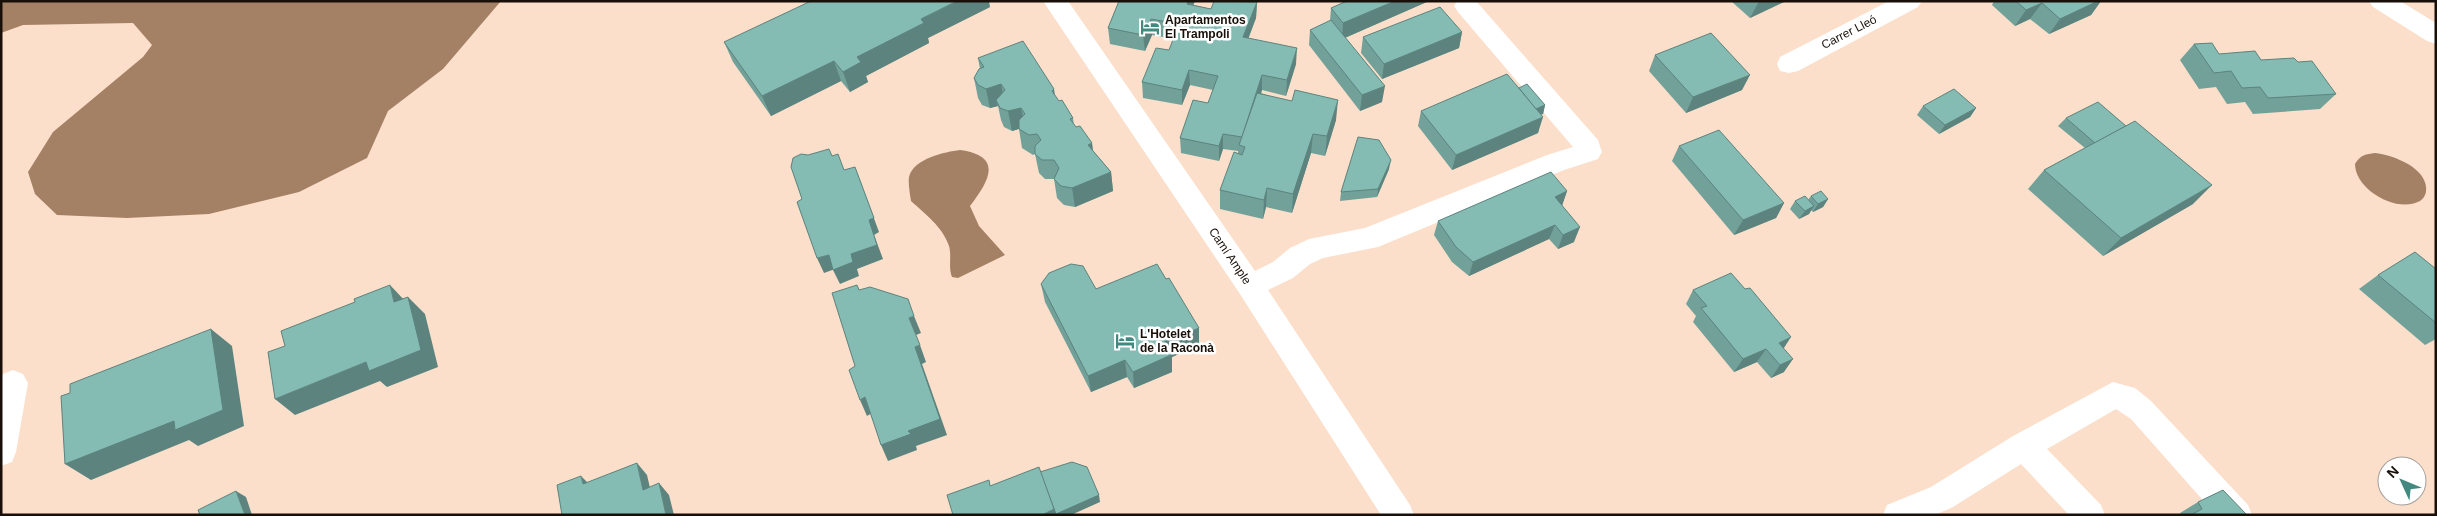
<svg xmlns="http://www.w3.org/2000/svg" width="2437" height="516" font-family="Arial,sans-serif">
  <rect width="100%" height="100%" fill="#fbdfca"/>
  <!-- water -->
  <g fill="#a48165">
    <path d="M 1,1 L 501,1 L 443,69 L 388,111 L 367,158 L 299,192 L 209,214 L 127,218 L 57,215 L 35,194 L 28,172 L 53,132 L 143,57 L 152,45 L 133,23 L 23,25 L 1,33 Z"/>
    <path d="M 960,150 C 1004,156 989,181 970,206 L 979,226 L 1005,255 L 958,278 L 952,277 C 948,267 952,256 949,246 C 942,226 925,214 911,201 C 910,194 908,184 909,177 C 914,158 945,152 960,150 Z"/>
    <path d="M 2375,153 C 2393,155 2429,168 2426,192 C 2425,196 2423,199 2420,201 C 2396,214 2355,189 2355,164 C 2360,155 2366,154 2375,153 Z"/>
  </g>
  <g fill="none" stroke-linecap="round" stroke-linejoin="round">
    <!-- minor -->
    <g fill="#fff" fill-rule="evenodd">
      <path d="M 1043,1 L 1068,1 L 1255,271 L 1273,262 L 1290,248 L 1309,239 L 1365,228 L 1547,155 L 1573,147 L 1458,12 L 1454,6 L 1457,1 L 1476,1 L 1598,140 L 1602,152 L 1598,159 L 1564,170 L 1378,247 L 1323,258 L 1310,264 L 1293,278 L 1268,290 L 1410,505 L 1414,515 L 1381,515 L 1240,294 Z"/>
      <path d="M 1889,1 L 1922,1 L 1918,7 L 1798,71 L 1789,73 L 1780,71 L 1777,64 L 1780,57 Z"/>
      <path d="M 2369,1 L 2400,1 L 2436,23 L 2436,44 L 2427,41 L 2373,7 Z"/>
      <path d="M 13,370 L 23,374 L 28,383 L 16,452 L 12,462 L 1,466 L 1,377 L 3,374 Z"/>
      <path d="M 2113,382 L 2135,388 L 2151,401 L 2248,505 L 2252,515 L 2216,515 L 2131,419 L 2116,409 L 2047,449 L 2101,505 L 2105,515 L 2069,515 L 2021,464 L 1953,507 L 1935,515 L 1883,515 L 1887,505 L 1931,487 L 2013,436 Z"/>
    </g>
  </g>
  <!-- wall -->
  <g fill="#72a19a">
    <path d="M 1119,1 L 1195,1 L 1193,5 L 1211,9 L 1257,2 L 1256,18 L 1248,38 L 1296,64 L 1286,96 L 1262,90 L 1261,93 L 1336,120 L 1325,156 L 1311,153 L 1292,213 L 1266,207 L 1263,219 L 1220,209 L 1220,190 L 1238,154 L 1238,151 L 1223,149 L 1219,161 L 1181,153 L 1180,138 L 1208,103 L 1213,90 L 1190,85 L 1182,105 L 1143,98 L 1142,82 L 1169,50 L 1174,39 L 1152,35 L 1145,51 L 1110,44 L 1108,28 Z"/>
    <path d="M 1429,1 L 1345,38 L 1382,102 L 1360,111 L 1309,45 L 1310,30 L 1330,21 L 1331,8 Z"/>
    <path d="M 1731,1 L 1786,1 L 1750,18 Z"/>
    <path d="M 1994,1 L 2101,1 L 2091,15 L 2049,34 L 2030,19 L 2015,26 L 1992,5 Z"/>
    <path d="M 990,7 L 928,38 L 929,43 L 866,76 L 868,82 L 850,92 L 841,81 L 771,116 L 733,62 L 724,42 Z"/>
    <path d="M 1462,32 L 1459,48 L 1382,79 L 1361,53 L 1363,37 Z"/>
    <path d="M 2194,44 L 2219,54 L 2261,60 L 2298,62 L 2336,94 L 2320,109 L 2253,114 L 2245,102 L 2227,104 L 2216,87 L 2199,89 L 2180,60 Z"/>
    <path d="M 1655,55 L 1742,90 L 1686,113 L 1649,71 Z"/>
    <path d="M 978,58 L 1055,96 L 1059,101 L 1073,118 L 1074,125 L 1092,143 L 1093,151 L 1111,172 L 1113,191 L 1075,207 L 1064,205 L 1057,198 L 1054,179 L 1045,179 L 1039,173 L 1035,154 L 1033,155 L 1022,148 L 1019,129 L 1012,131 L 1004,127 L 1001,120 L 998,106 L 990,108 L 982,105 L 978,98 L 974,78 L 980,69 Z"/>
    <path d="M 1519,88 L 1545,105 L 1543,114 L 1541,114 L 1538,133 L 1452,170 L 1418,126 L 1421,111 Z"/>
    <path d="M 1923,106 L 1976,108 L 1970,117 L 1939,134 L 1917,115 Z"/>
    <path d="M 2066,118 L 2193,204 L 2103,256 L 2028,189 L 2044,170 L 2085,148 L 2058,126 Z"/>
    <path d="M 1679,146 L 1784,203 L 1776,218 L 1734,235 L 1672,161 Z"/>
    <path d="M 1389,169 L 1377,197 L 1340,201 L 1341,192 Z"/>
    <path d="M 1567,191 L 1562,205 L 1574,242 L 1558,249 L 1549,239 L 1469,276 L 1452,262 L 1434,235 L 1438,221 Z"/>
    <path d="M 1811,196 L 1828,199 L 1823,207 L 1813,212 L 1811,210 L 1809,214 L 1799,219 L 1790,209 L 1795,201 L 1808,200 Z"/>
    <path d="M 2436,269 L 2436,339 L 2425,345 L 2359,289 L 2378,275 Z"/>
    <path d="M 1041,284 L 1096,289 L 1199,345 L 1172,357 L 1172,372 L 1134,388 L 1127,377 L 1091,392 L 1045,302 Z"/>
    <path d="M 1693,290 L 1784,348 L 1784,372 L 1771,378 L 1757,362 L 1734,372 L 1693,322 L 1696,316 L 1686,304 Z"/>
    <path d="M 2198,502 L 2247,515 L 2181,515 L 2180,513 Z"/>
  </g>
  <!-- shaded-wall -->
  <g fill="#5c837d">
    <path d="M 957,1 L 989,1 L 990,7 L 928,38 L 929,43 L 866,76 L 868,82 L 850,92 L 843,72 L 857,57 L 921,19 Z"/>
    <path d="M 1188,1 L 1195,1 L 1187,20 L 1187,4 Z"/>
    <path d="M 1395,1 L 1429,1 L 1342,39 L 1343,23 Z"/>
    <path d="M 1761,1 L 1786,1 L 1750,18 L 1758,3 Z"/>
    <path d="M 2098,1 L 2101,1 L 2091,15 L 2049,34 L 2060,19 Z"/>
    <path d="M 1257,2 L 1256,18 L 1243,53 L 1243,37 Z"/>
    <path d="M 2042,3 L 2030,19 L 2015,26 L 2026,10 Z"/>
    <path d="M 1151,19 L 1152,35 L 1145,51 L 1143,35 Z"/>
    <path d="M 1462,32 L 1459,48 L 1382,79 L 1384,64 Z"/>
    <path d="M 1297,48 L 1296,64 L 1286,96 L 1287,80 Z"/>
    <path d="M 834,61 L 841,81 L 771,116 L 762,96 Z"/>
    <path d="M 1189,70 L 1190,85 L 1182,105 L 1182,90 Z"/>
    <path d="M 1262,75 L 1262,90 L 1244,147 L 1243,137 Z"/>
    <path d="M 1750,75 L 1742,90 L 1686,113 L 1693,97 Z"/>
    <path d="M 1001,84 L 1005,104 L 996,100 L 998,106 L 990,108 L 986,89 Z"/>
    <path d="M 1385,86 L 1382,102 L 1360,111 L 1362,95 Z"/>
    <path d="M 1054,89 L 1057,108 L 1052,91 Z"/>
    <path d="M 1338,100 L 1336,120 L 1325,156 L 1327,136 Z"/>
    <path d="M 1545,105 L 1543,114 L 1527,120 L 1530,111 Z"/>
    <path d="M 1021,108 L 1025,127 L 1012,131 L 1008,111 Z"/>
    <path d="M 1976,108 L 1970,117 L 1939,134 L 1945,125 Z"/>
    <path d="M 1543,117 L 1538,133 L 1452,170 L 1456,155 Z"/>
    <path d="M 1223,134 L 1223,149 L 1219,161 L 1219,146 Z"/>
    <path d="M 1313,134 L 1311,153 L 1292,213 L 1293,194 Z"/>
    <path d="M 1092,143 L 1094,162 L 1088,145 Z"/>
    <path d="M 1391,160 L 1389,169 L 1377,197 L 1378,189 Z"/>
    <path d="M 855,167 L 879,232 L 874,235 L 883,259 L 857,269 L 859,276 L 840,284 L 833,270 L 851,254 L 869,220 Z"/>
    <path d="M 1111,172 L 1113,191 L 1075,207 L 1072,188 Z"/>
    <path d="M 2212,185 L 2193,204 L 2103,256 L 2121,238 Z"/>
    <path d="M 1267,188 L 1266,207 L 1263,219 L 1264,200 Z"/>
    <path d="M 1567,191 L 1562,206 L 1555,197 Z"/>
    <path d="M 1828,199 L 1823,207 L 1813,212 L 1818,204 Z"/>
    <path d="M 1784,203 L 1776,218 L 1734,235 L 1743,220 Z"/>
    <path d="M 1814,206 L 1809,214 L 1799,219 L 1805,211 Z"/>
    <path d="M 1555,225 L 1549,239 L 1469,276 L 1473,262 Z"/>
    <path d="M 1580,227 L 1574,242 L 1558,249 L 1563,235 Z"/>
    <path d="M 829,255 L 835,269 L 824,273 L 817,258 Z"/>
    <path d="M 390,285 L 407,303 L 394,302 Z"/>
    <path d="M 408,297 L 425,314 L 438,367 L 387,387 L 380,381 L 295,415 L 275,399 L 366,362 Z"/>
    <path d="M 914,316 L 921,333 L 916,335 L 909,318 Z"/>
    <path d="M 1199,328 L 1199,345 L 1172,357 L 1172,372 L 1134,388 L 1133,372 L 1164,342 Z"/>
    <path d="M 211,329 L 232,346 L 244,426 L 198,446 L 189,440 L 91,480 L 65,464 Z"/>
    <path d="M 1791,337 L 1782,351 L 1779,343 Z"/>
    <path d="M 920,345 L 926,362 L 922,364 L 947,435 L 916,446 L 917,450 L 888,461 L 881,445 L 908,431 L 915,347 Z"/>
    <path d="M 1766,349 L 1757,362 L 1734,372 L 1743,359 Z"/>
    <path d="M 1793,359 L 1784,372 L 1771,378 L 1780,365 Z"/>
    <path d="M 1125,360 L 1127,377 L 1091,392 L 1088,376 Z"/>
    <path d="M 865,397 L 872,413 L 867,416 L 860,400 Z"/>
    <path d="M 637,463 L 647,475 L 653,501 L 643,490 Z"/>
    <path d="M 581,476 L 593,488 L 583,484 Z"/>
    <path d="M 659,483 L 669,495 L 674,515 L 666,515 Z"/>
    <path d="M 236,491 L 246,497 L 252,515 L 245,515 Z"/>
    <path d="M 1099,495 L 1100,502 L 1071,515 L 1042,515 L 1054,509 Z"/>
  </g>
  <!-- building -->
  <g fill="#84bbb3" stroke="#5c837d">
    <path d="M 811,1 L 957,1 L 921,19 L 924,23 L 857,57 L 861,62 L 843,72 L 834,61 L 762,96 L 724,42 Z"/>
    <path d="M 1119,1 L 1188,1 L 1187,4 L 1211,9 L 1214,1 L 1257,2 L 1243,37 L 1297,48 L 1287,80 L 1262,75 L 1242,137 L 1223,134 L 1219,146 L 1180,138 L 1193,100 L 1208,103 L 1218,76 L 1189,70 L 1182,90 L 1142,82 L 1156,48 L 1169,50 L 1179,24 L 1151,19 L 1143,35 L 1108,28 Z"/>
    <path d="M 1347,1 L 1395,1 L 1343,23 L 1331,8 Z"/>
    <path d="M 2016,1 L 2098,1 L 2060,19 L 2042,3 L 2026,10 Z"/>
    <path d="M 1440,7 L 1462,32 L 1384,64 L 1363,37 Z"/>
    <path d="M 1331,20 L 1385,86 L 1362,95 L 1310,30 Z"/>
    <path d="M 1711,33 L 1750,75 L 1693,97 L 1655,55 Z"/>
    <path d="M 1023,41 L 1054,89 L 1052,91 L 1059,101 L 1062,100 L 1073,118 L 1070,119 L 1076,127 L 1080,126 L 1092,143 L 1088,145 L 1111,172 L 1072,188 L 1061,186 L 1054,179 L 1059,168 L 1054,160 L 1042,160 L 1035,154 L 1035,146 L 1041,140 L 1037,134 L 1029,135 L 1019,129 L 1019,120 L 1025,114 L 1021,108 L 1008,111 L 1000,108 L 996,100 L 1005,90 L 1001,84 L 986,89 L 978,85 L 974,78 L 979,69 L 984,67 L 978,58 Z"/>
    <path d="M 2212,43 L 2219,54 L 2255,51 L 2261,60 L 2294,58 L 2298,62 L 2312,61 L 2336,94 L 2268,98 L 2260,87 L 2242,88 L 2231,71 L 2214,73 L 2194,44 Z"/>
    <path d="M 1507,74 L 1543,117 L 1456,155 L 1421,111 Z"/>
    <path d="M 1527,84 L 1545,105 L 1536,109 L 1519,88 Z"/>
    <path d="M 1954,89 L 1976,108 L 1945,125 L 1923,106 Z"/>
    <path d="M 1295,90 L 1338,100 L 1327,136 L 1313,134 L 1293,194 L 1267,188 L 1264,200 L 1220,190 L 1234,152 L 1242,155 L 1245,147 L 1239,145 L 1257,93 L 1292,101 Z"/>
    <path d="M 2098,102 L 2126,126 L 2095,143 L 2066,118 Z"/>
    <path d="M 2135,121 L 2212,185 L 2121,238 L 2044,170 Z"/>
    <path d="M 1719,130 L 1784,203 L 1743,220 L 1679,146 Z"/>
    <path d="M 1358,137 L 1379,140 L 1391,160 L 1378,189 L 1341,192 Z"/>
    <path d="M 829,149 L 832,156 L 838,154 L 844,170 L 855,167 L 874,218 L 869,220 L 877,245 L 851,254 L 853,262 L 833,270 L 829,255 L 817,258 L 797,202 L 802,199 L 791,167 L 793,158 L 801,154 L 808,155 Z"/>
    <path d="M 1551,172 L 1567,191 L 1555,197 L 1580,227 L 1563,235 L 1555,225 L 1473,262 L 1456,247 L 1438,221 Z"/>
    <path d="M 1821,191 L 1828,199 L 1818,204 L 1811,196 Z"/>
    <path d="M 1805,196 L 1814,206 L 1805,211 L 1795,201 Z"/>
    <path d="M 2415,252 L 2436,269 L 2436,323 L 2378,275 Z"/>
    <path d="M 1071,264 L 1083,266 L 1096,289 L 1157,264 L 1166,279 L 1169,278 L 1199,328 L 1164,342 L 1171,355 L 1133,372 L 1125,360 L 1088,376 L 1041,284 L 1049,273 Z"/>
    <path d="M 1731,273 L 1745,289 L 1750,288 L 1791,337 L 1779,343 L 1793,359 L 1780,365 L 1766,349 L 1743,359 L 1701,308 L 1707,306 L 1693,290 Z"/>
    <path d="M 390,285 L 394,302 L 408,297 L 421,350 L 369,371 L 366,362 L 275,399 L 268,352 L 285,346 L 281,331 L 355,302 L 354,299 Z"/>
    <path d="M 857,285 L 859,290 L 870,287 L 908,299 L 914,316 L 909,318 L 920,345 L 915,347 L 940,419 L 908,431 L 911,434 L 881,445 L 865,397 L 860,400 L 849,370 L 855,366 L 832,293 Z"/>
    <path d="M 211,329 L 223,410 L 175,430 L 174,421 L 65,464 L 61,396 L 70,393 L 70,384 Z"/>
    <path d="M 1072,462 L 1087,467 L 1099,495 L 1056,514 L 1040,472 Z"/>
    <path d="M 637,463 L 643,490 L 659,483 L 666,515 L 562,515 L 557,485 L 581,476 L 583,484 Z"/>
    <path d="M 1039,467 L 1054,509 L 1042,515 L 953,515 L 947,495 L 989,480 L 990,486 Z"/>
    <path d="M 2223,490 L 2247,515 L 2191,515 L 2202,509 L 2198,502 Z"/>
    <path d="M 236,491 L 245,515 L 200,515 L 198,510 Z"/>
  </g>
  <!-- icons -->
  <defs>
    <g id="hotel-bare" transform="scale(1.5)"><path d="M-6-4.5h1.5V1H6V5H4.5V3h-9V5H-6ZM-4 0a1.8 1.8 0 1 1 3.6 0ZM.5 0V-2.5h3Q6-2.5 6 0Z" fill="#438980" stroke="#fff" stroke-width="2.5" paint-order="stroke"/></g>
  </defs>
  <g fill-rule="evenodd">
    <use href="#hotel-bare" x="1150" y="27"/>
    <use href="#hotel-bare" x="1125" y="341"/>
  </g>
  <g text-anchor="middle" stroke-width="5" stroke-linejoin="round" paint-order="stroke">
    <!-- poi labels -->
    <g font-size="12" font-weight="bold" fill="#180f08" stroke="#fff" text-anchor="start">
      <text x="1165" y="24">Apartamentos<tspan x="1165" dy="14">El Trampoli</tspan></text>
      <text x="1140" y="338">L'Hotelet<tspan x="1140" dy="14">de la Raconà</tspan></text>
    </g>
    <!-- street labels -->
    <g font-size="12" fill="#180f08" stroke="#fff">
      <text transform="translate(1849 32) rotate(-27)" y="4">Carrer Lleó</text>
      <text transform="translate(1230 256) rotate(56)" y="4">Camí Ample</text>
    </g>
  </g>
  <!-- border -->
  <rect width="2437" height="516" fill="none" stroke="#180f08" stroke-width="5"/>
  <!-- north arrow -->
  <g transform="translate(2402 481) rotate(314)"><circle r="24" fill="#ffffff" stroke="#a39f9c"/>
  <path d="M0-4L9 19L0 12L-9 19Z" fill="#438980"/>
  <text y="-8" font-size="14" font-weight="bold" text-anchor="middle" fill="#180f08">N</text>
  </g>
</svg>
